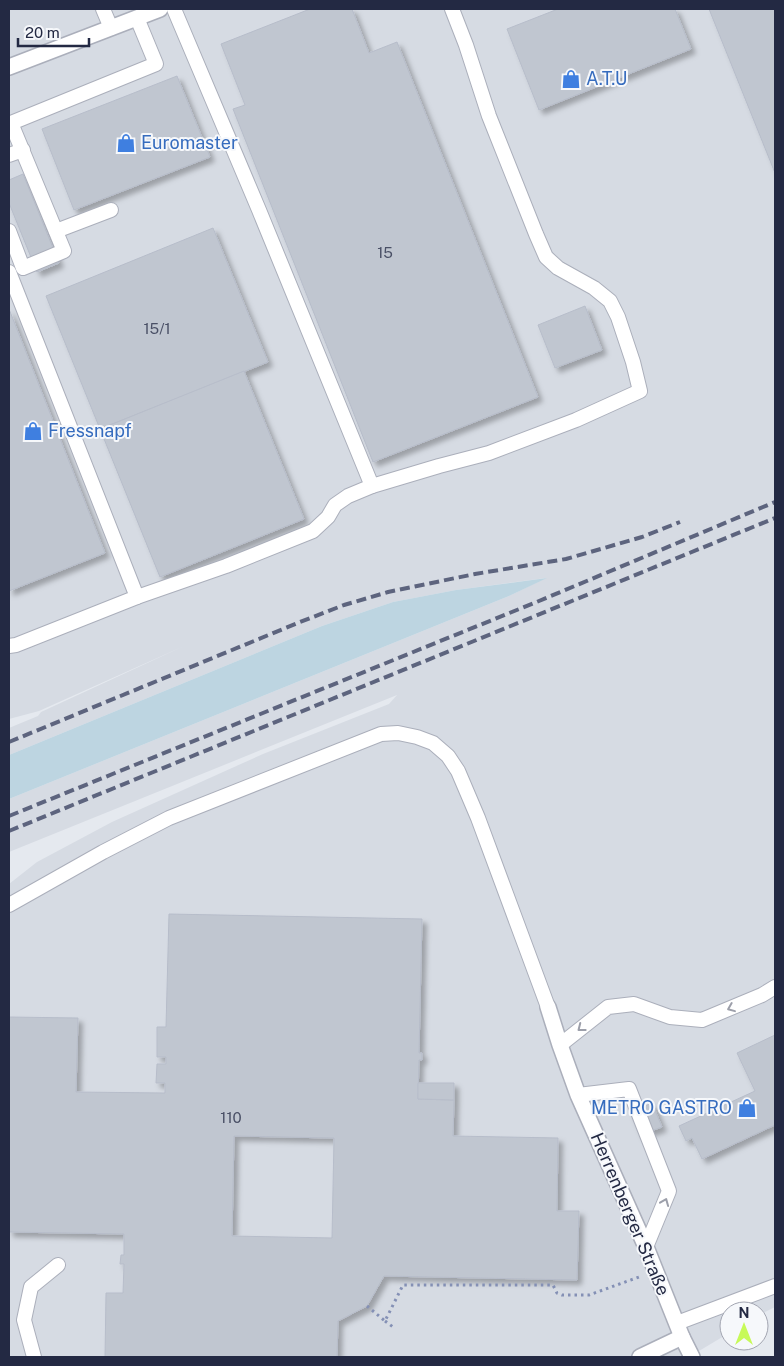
<svg xmlns="http://www.w3.org/2000/svg" width="784" height="1366" font-family="'Public Sans',sans-serif">
  <defs>
    <filter id="shadow"><feDropShadow dx="4.5" dy="4.5" stdDeviation="2.5" flood-color="#0004"/></filter>
  </defs>
  <rect width="100%" height="100%" fill="#e5e9ef"/>
  <!-- built -->
  <path fill="#d6dbe3" d="M 9,9 L 775,9 L 775,1307 L 759,1315 L 759,1311 L 729,1311 L 729,1333 L 689,1357 L 9,1357 L 9,884 L 37,862 L 112,822 L 263,754 L 389,704 L 397,695 L 9,852 L 9,799 L 509,596 L 546,578 L 456,590 L 393,602 L 322,626 L 9,755 L 9,728 L 38,716 L 41,712 L 184,646 L 39,711 L 9,719 Z"/>
  <!-- green -->
  <path fill="#bdd5e1" d="M 547,578 L 509,596 L 9,799 L 9,755 L 322,626 L 393,602 L 456,590 Z"/>
  <!-- building -->
  <g fill="#c0c6d0" stroke="#b7bdca" fill-rule="evenodd" filter="url(#shadow)">
    <path d="M 310,9 L 352,9 L 369,53 L 397,42 L 538,397 L 373,462 L 233,109 L 245,105 L 221,44 Z"/>
    <path d="M 558,9 L 675,9 L 691,49 L 539,110 L 507,29 Z"/>
    <path d="M 709,9 L 775,9 L 775,173 Z"/>
    <path d="M 177,76 L 210,157 L 74,210 L 42,129 Z"/>
    <path d="M 23,174 L 59,263 L 37,272 L 9,203 L 9,180 Z"/>
    <path d="M 213,228 L 268,362 L 100,429 L 46,296 Z"/>
    <path d="M 585,306 L 602,350 L 555,368 L 538,325 Z"/>
    <path d="M 9,309 L 105,553 L 9,591 Z"/>
    <path d="M 244,371 L 304,519 L 160,577 L 100,429 Z"/>
    <path d="M 169,914 L 422,919 L 419,1053 L 422,1053 L 422,1060 L 419,1060 L 418,1099 L 454,1100 L 453,1136 L 558,1138 L 557,1211 L 579,1211 L 577,1280 L 384,1276 L 367,1306 L 338,1321 L 337,1357 L 105,1357 L 106,1293 L 123,1293 L 124,1264 L 120,1264 L 121,1255 L 124,1255 L 124,1234 L 9,1232 L 9,1017 L 78,1018 L 76,1092 L 165,1093 L 165,1083 L 156,1083 L 157,1064 L 166,1064 L 166,1057 L 157,1057 L 157,1027 L 166,1027 ZM 234,1136 L 334,1138 L 332,1238 L 232,1236 Z"/>
    <path d="M 775,1035 L 775,1125 L 702,1159 L 692,1138 L 686,1141 L 679,1126 L 755,1091 L 737,1053 Z"/>
    <path d="M 418,1083 L 454,1083 L 454,1100 L 418,1099 Z"/>
    <path d="M 652,1103 L 662,1127 L 640,1135 L 630,1112 Z"/>
  </g>
  <g fill="none" stroke-linecap="round" stroke-linejoin="round">
    <!-- lane casing -->
    <g stroke="#abafbb" stroke-width="16">
      <g id="lane">
        <path d="M 103,9 L 111,28"/>
        <path d="M 174,9 L 259,210 L 372,486"/>
        <path d="M 11,123 L 156,64 L 137,18"/>
        <path d="M 9,124 L 11,123 L 64,251 L 23,268 L 9,231"/>
        <path d="M 9,155 L 23,150"/>
        <path d="M 56,231 L 111,210"/>
        <path d="M 9,272 L 137,597 L 16,645 L 9,646"/>
        <path d="M 137,597 L 226,566 L 313,531 L 328,517 L 335,505 L 348,496 L 372,486 L 439,466 L 489,453 L 576,420 L 640,391 L 633,362 L 618,317 L 610,301 L 594,288 L 558,268 L 546,257 L 536,234 L 489,116 L 466,45 L 452,9"/>
        <path d="M 9,905 L 103,852 L 169,818 L 381,734 L 398,733 L 417,737 L 433,743 L 448,756 L 458,771 L 478,818 L 548,1007"/>
        <path d="M 560,1045 L 608,1007 L 634,1004 L 670,1017 L 702,1020 L 762,995 L 775,987"/>
        <path d="M 578,1095 L 629,1089 L 669,1191 L 646,1247"/>
        <path d="M 677,1323 L 775,1286"/>
        <path d="M 34,1357 L 24,1320 L 31,1287 L 58,1265"/>
      </g>
    </g>
    <!-- street casing -->
    <g stroke="#abafbb" stroke-width="18">
      <g id="street">
        <path d="M 9,67 L 160,9"/>
        <path d="M 548,1007 L 560,1045 L 578,1095 L 646,1247 L 682,1337 L 692,1357"/>
        <path d="M 640,1357 L 682,1337"/>
      </g>
    </g>
    <!-- path -->
    <g stroke="#8490b5" stroke-width="3" stroke-dasharray="2.5 4" stroke-linecap="butt">
      <path d="M 367,1306 L 385,1321 L 403,1285 L 553,1285 L 557,1293 L 562,1295 L 589,1295 L 639,1277"/>
      <path d="M 385,1321 L 393,1327"/>
    </g>
    <!-- lane -->
    <use href="#lane" stroke="#fff" stroke-width="14"/>
    <!-- street -->
    <use href="#street" stroke="#fff" stroke-width="15"/>
    <!-- rail -->
    <g stroke="#5d647e" stroke-width="4" stroke-dasharray="10 5" stroke-linecap="butt">
      <path d="M 9,742 L 300,622 L 344,605 L 388,592 L 475,574 L 566,559 L 642,537 L 680,522"/>
      <path d="M 9,816 L 539,601 L 775,502"/>
      <path d="M 9,831 L 775,518"/>
    </g>
  </g>
  <!-- one-way arrows -->
  <defs><path id="oneway-chevron" d="M-2-3.5L2.5 0L-2 3.5" fill="none" stroke-width="1.6" stroke-linecap="round" stroke-linejoin="round" transform="scale(1.25)"/></defs>
  <g stroke="#9c9faa">
    <use href="#oneway-chevron" transform="translate(731 1008) rotate(158)"/>
    <use href="#oneway-chevron" transform="translate(581 1028) rotate(142)"/>
    <use href="#oneway-chevron" transform="translate(665 1202) rotate(-68)"/>
  </g>
  <!-- icons -->
  <defs>
    <g id="shop-bare" transform="scale(1.5)"><path d="M-5-2.5h2.3a2.7 3.5 0 0 1 5.4 0H5L5.5 6h-11ZM-1.5-2.5h3a1.5 2.3 0 0 0-3 0Z" fill="#3f7fe0" stroke="#f6f8fb" stroke-width="2.5" paint-order="stroke"/></g>
  </defs>
  <g fill-rule="evenodd">
    <use href="#shop-bare" x="571" y="79"/>
    <use href="#shop-bare" x="126" y="143"/>
    <use href="#shop-bare" x="33" y="431"/>
    <use href="#shop-bare" x="747" y="1108"/>
  </g>
  <g text-anchor="middle" stroke-width="4" stroke-linejoin="round" paint-order="stroke">
    <!-- number labels -->
    <g font-size="15" fill="#4a5066">
      <text x="385" y="258">15</text>
      <text x="157" y="334">15/1</text>
      <text x="231" y="1123">110</text>
    </g>
    <!-- shop labels -->
    <g font-size="18" fill="#366cbe" stroke="#f6f8fb" text-anchor="start">
      <text x="586" y="85">A.T.U</text>
      <text x="141" y="149">Euromaster</text>
      <text x="48" y="437">Fressnapf</text>
      <text x="732" y="1114" text-anchor="end">METRO GASTRO</text>
    </g>
    <!-- street labels -->
    <g font-size="18" fill="#232943" stroke="#f6f8fb">
      <text transform="translate(630 1214) rotate(67)" y="6">Herrenberger Straße</text>
    </g>
  </g>
  <!-- border -->
  <rect width="784" height="1366" fill="none" stroke="#232943" stroke-width="20"/>
  <!-- north arrow -->
  <g transform="translate(744 1326)"><circle r="24" fill="#f6f8fb" stroke="#a2a5b1"/>
  <path d="M0-4L9 19L0 12L-9 19Z" fill="#c7fa58"/>
  <text y="-8" font-size="14" font-weight="bold" text-anchor="middle" fill="#232943">N</text>
  </g>
  <!-- scale -->
  <path d="M18 38v8h71v-8" fill="none" stroke="#232943" stroke-width="2.5"/>
  <text x="25" y="38" font-size="15" fill="#232943" stroke="#f6f8fb" stroke-width="4" paint-order="stroke">20 m</text>
</svg>
